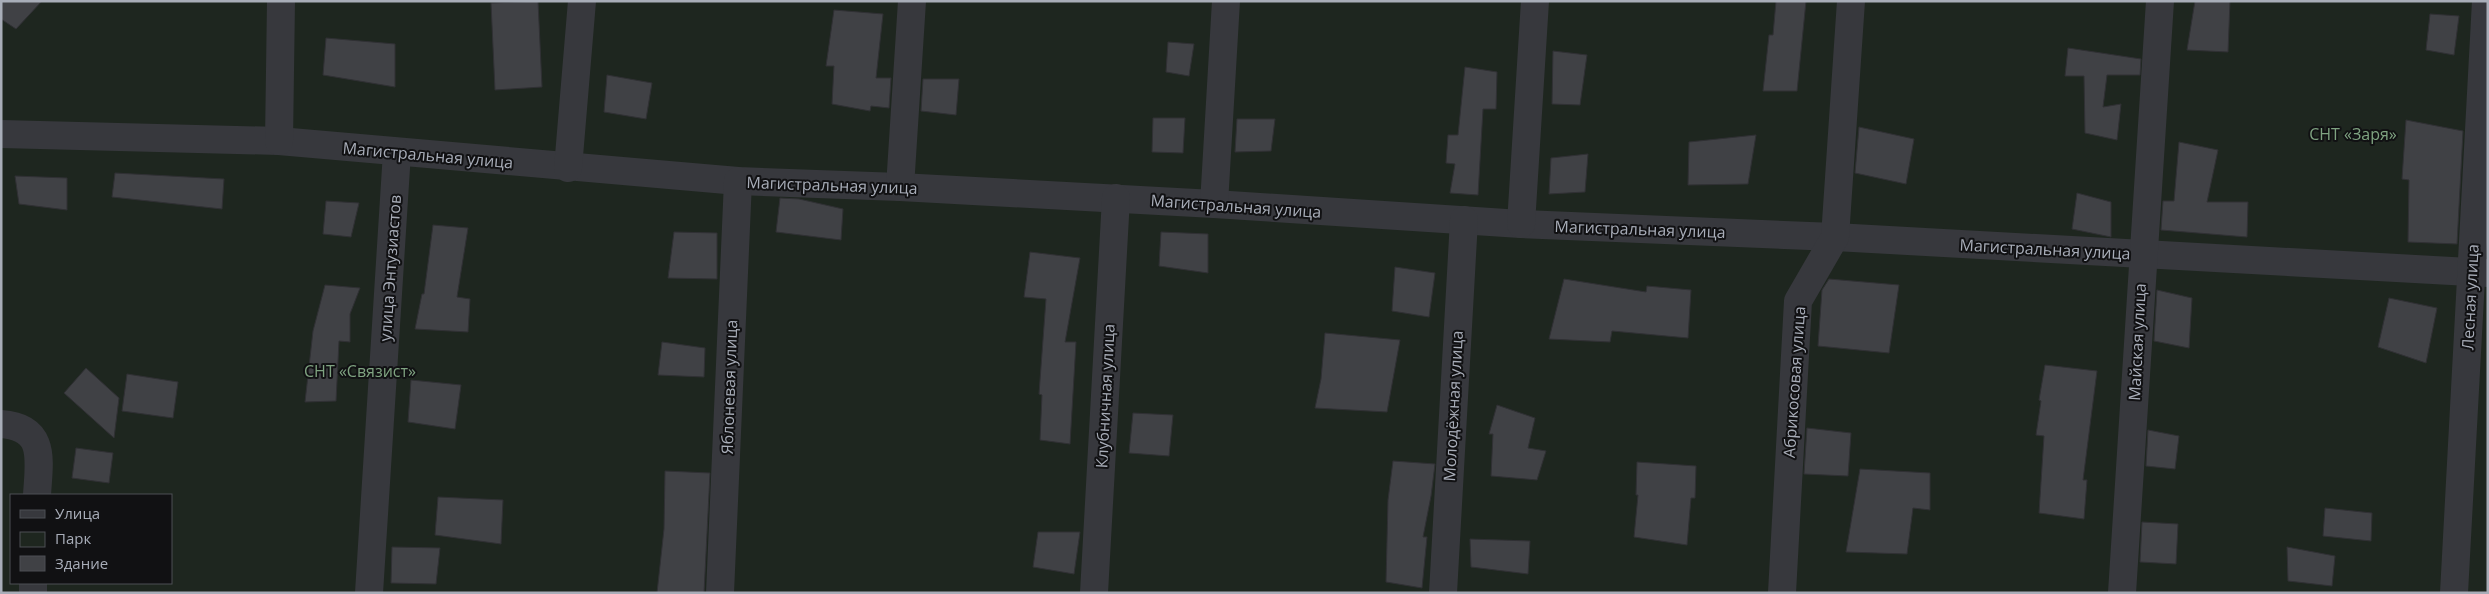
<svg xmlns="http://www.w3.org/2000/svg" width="2489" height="594" font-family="'Open Sans',sans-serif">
  <rect width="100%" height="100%" fill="#161618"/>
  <!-- green -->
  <path fill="#1e261f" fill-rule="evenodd" d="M 1,1 L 2488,1 L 2488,593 L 1,593 ZM 11,495 L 171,495 L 171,583 L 11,583 Z"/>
  <!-- building -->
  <g fill="#404145" stroke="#303034">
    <path d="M 1,1 L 42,1 L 16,29 L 1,19 Z"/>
    <path d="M 538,1 L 542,87 L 495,90 L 491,3 Z"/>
    <path d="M 1776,1 L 1806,1 L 1797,91 L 1763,91 L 1769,35 L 1773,35 Z"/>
    <path d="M 2195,1 L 2230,1 L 2228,52 L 2187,50 Z"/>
    <path d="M 834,10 L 883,14 L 876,78 L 891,78 L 889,108 L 871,106 L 870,111 L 832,104 L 834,66 L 826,66 Z"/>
    <path d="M 2430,14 L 2459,16 L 2454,55 L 2426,50 Z"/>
    <path d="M 326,38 L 395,44 L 395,87 L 323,75 Z"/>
    <path d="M 1168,42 L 1194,44 L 1189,76 L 1166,72 Z"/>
    <path d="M 2068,48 L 2141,59 L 2140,75 L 2107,75 L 2103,107 L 2121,104 L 2117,140 L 2085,133 L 2084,76 L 2065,76 Z"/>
    <path d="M 1553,51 L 1587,55 L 1580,105 L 1552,104 Z"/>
    <path d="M 1465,67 L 1497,72 L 1496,109 L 1483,109 L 1478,195 L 1450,193 L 1455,164 L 1446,163 L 1448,135 L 1458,135 Z"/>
    <path d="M 607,75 L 652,83 L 646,119 L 604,112 Z"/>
    <path d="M 923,79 L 959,79 L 956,115 L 921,111 Z"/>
    <path d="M 1153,118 L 1185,118 L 1183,153 L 1152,152 Z"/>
    <path d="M 1237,119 L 1275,119 L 1271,151 L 1235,152 Z"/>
    <path d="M 2406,120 L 2463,131 L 2457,244 L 2408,242 L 2409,180 L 2402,179 Z"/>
    <path d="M 1859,127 L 1914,139 L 1906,184 L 1855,173 Z"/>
    <path d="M 1756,135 L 1748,184 L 1688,185 L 1689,142 Z"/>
    <path d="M 2179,142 L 2218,150 L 2207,202 L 2248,202 L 2247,237 L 2161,230 L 2163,201 L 2174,201 Z"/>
    <path d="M 1588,154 L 1585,192 L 1549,194 L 1551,158 Z"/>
    <path d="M 115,173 L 224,179 L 222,209 L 112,197 Z"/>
    <path d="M 15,176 L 67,178 L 67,210 L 19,204 Z"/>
    <path d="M 2077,193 L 2111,202 L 2111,237 L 2072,229 Z"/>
    <path d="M 780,198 L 799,199 L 843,209 L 841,240 L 776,232 Z"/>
    <path d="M 326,201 L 359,203 L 351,237 L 323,234 Z"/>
    <path d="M 433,225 L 468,228 L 457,297 L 470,299 L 468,332 L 415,329 L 422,294 L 424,294 Z"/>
    <path d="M 674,232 L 717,233 L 717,279 L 668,278 Z"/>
    <path d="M 1161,232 L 1208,234 L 1208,273 L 1159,266 Z"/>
    <path d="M 1030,252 L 1080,258 L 1065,342 L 1076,342 L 1070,444 L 1040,440 L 1042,395 L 1039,394 L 1046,299 L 1024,297 Z"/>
    <path d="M 1395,267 L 1435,273 L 1429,317 L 1392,311 Z"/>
    <path d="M 1564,279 L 1646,292 L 1647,286 L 1691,290 L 1688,338 L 1612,331 L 1610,342 L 1549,339 Z"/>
    <path d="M 1829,279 L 1899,285 L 1889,353 L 1818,346 L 1822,290 Z"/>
    <path d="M 325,285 L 360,288 L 350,314 L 350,342 L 339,341 L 336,401 L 305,402 L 313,331 Z"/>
    <path d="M 2157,290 L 2192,298 L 2189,348 L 2154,341 Z"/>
    <path d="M 2389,298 L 2437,308 L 2426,363 L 2378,347 Z"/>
    <path d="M 1325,333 L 1400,340 L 1387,412 L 1315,408 L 1321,379 Z"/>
    <path d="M 662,342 L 705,348 L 704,377 L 658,375 Z"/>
    <path d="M 2045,365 L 2097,371 L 2083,480 L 2087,480 L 2084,519 L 2039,513 L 2044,436 L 2036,435 L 2041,401 L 2039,400 Z"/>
    <path d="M 86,368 L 119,398 L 114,438 L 64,393 Z"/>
    <path d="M 127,374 L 178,382 L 173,418 L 122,411 Z"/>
    <path d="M 411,380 L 461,385 L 455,429 L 408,422 Z"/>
    <path d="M 1497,405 L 1535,418 L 1528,448 L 1546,451 L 1537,480 L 1491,476 L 1493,434 L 1489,434 Z"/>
    <path d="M 1133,413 L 1173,415 L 1169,456 L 1129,453 Z"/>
    <path d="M 1807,428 L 1851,433 L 1848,476 L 1804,474 Z"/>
    <path d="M 2148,430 L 2179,436 L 2175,469 L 2146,466 Z"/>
    <path d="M 76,448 L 113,453 L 109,483 L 72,478 Z"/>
    <path d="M 1393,461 L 1435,464 L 1431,496 L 1423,537 L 1427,537 L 1422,588 L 1386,582 L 1388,500 Z"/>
    <path d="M 1637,462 L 1696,466 L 1695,498 L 1691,498 L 1687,545 L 1634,537 L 1638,495 L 1636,495 Z"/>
    <path d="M 1860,469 L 1930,473 L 1930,510 L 1913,508 L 1907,554 L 1846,552 Z"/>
    <path d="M 665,471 L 710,473 L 704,593 L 657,593 L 664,529 Z"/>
    <path d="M 438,497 L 503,500 L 501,544 L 435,535 Z"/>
    <path d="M 2325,508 L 2372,513 L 2371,541 L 2323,536 Z"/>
    <path d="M 2142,522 L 2178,524 L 2176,564 L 2140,562 Z"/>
    <path d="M 1038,532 L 1080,532 L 1074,574 L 1033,567 Z"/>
    <path d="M 1470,539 L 1530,541 L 1528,574 L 1471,567 Z"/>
    <path d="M 392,547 L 440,548 L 436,584 L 391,583 Z"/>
    <path d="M 2287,547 L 2335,556 L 2332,586 L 2288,581 Z"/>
  </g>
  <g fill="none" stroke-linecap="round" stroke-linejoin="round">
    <!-- minor -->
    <g stroke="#37383d" stroke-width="28">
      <path d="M 1,134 L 279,141 L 738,181 L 900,187 L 1214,204 L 1521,224 L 1835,237 L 2488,273"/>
      <path d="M 279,141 L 281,1"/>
      <path d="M 568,168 L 582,1"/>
      <path d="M 900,187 L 912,1"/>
      <path d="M 1214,204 L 1226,1"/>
      <path d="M 1521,224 L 1535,1"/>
      <path d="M 1,424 C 47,427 39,461 37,495"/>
      <path d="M 33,593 L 33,583"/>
      <path d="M 369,593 L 397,152"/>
      <path d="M 720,593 L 738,181"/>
      <path d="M 1094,593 L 1116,198"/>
      <path d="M 1443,593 L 1464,220"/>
      <path d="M 1782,593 L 1798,301 L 1835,237 L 1851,1"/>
      <path d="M 2122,593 L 2160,1"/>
      <path d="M 2454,593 L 2486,1"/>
    </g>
  </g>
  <g text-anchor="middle" stroke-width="4" stroke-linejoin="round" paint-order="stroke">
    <!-- park labels -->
    <g font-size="16" fill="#7fa381" stroke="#111113">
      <text x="2353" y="140">СНТ «Заря»</text>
      <text x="360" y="377">СНТ «Связист»</text>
    </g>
    <!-- street labels -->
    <g font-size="16" fill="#a8adb8" stroke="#111113">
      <text transform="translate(428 155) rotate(5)" y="6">Магистральная улица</text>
      <text transform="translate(832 185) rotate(2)" y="6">Магистральная улица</text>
      <text transform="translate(1236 206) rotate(4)" y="6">Магистральная улица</text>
      <text transform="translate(1640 229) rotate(2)" y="6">Магистральная улица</text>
      <text transform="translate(2045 249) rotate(3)" y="6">Магистральная улица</text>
      <text transform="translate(390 268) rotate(-86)" y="6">улица Энтузиастов</text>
      <text transform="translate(2470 297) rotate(-87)" y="6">Лесная улица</text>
      <text transform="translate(2137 342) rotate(-87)" y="6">Майская улица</text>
      <text transform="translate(1794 382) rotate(-86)" y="6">Абрикосовая улица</text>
      <text transform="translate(729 387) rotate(-88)" y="6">Яблоневая улица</text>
      <text transform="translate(1105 396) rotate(-87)" y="6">Клубничная улица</text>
      <text transform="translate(1453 406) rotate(-87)" y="6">Молодёжная улица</text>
    </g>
  </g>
  <!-- border -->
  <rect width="2489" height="594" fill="none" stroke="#a8adb8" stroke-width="5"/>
  <!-- legend -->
  <rect x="10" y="494" width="162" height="90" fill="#111113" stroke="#4d4f55"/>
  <rect x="20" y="510" width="25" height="8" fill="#37383d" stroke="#4d4f55"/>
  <text x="55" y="519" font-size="15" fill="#a8adb8">Улица</text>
  <rect x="20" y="532" width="25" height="15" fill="#1e261f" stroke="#4d4f55"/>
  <text x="55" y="544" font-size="15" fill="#a8adb8">Парк</text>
  <rect x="20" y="556" width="25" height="15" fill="#404145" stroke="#4d4f55"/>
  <text x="55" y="569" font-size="15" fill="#a8adb8">Здание</text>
</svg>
